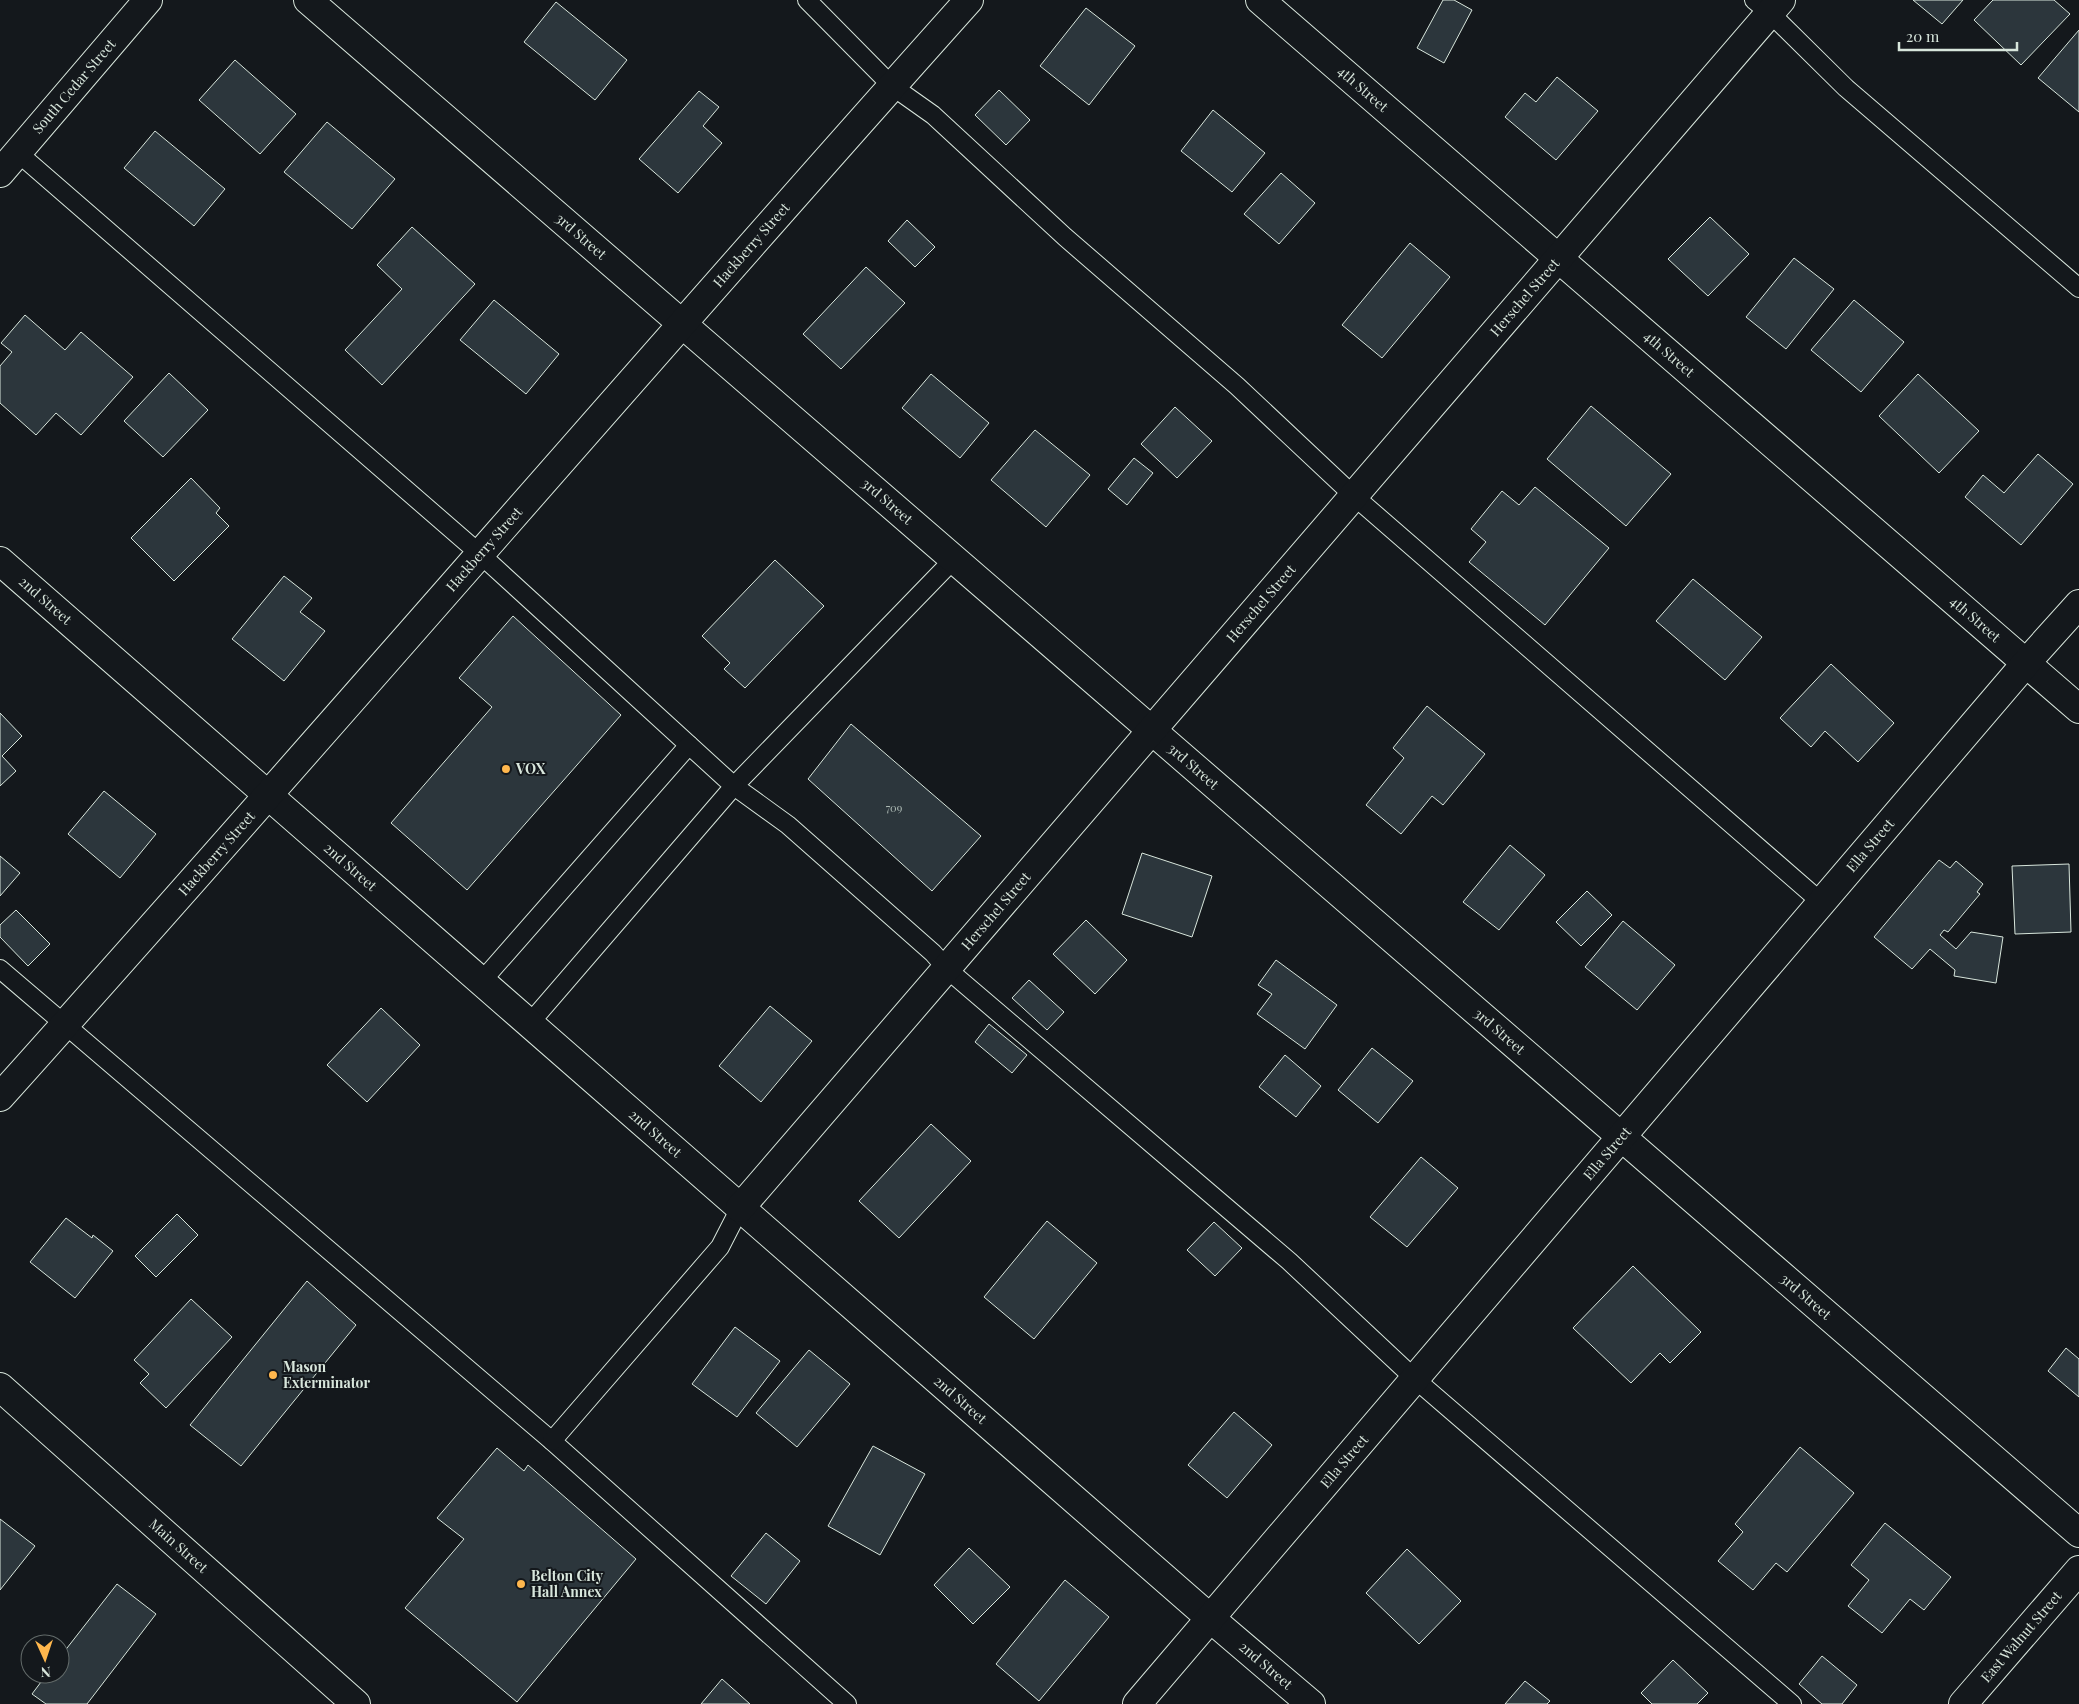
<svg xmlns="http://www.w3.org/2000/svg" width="2079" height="1704" font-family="'Playfair Display',serif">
  <rect width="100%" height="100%" fill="#14181c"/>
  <!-- building -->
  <g fill="#2c363c" stroke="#d8e6dc">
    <path d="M 1443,0 L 1454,0 L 1472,10 L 1444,63 L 1417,48 Z"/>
    <path d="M 1913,0 L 1963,0 L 1942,24 Z"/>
    <path d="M 1993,0 L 2054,0 L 2070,14 L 2021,65 L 1974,20 Z"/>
    <path d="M 556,2 L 627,60 L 595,100 L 524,42 Z"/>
    <path d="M 1086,8 L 1135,46 L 1089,105 L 1040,66 Z"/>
    <path d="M 2079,30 L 2079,112 L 2038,78 Z"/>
    <path d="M 235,60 L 296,114 L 260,154 L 199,100 Z"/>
    <path d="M 1557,77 L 1598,111 L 1556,160 L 1505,117 L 1525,93 L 1536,102 Z"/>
    <path d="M 999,90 L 1030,120 L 1006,145 L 975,115 Z"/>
    <path d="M 699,91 L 719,107 L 703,126 L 722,143 L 678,193 L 639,159 Z"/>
    <path d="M 1213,110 L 1265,153 L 1232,192 L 1181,151 Z"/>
    <path d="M 327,122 L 395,179 L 352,229 L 284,172 Z"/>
    <path d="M 155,131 L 225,189 L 194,226 L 124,168 Z"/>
    <path d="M 1281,173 L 1315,203 L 1279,244 L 1244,214 Z"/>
    <path d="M 1710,217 L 1749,254 L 1708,296 L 1668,259 Z"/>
    <path d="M 907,220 L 935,247 L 915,267 L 888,241 Z"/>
    <path d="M 412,227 L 475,284 L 382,385 L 345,350 L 402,289 L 377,265 Z"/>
    <path d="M 1410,243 L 1450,277 L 1382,358 L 1342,325 Z"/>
    <path d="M 1794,258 L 1834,289 L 1786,349 L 1746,317 Z"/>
    <path d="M 866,267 L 905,303 L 841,369 L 803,334 Z"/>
    <path d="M 494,300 L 559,354 L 526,394 L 460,340 Z"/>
    <path d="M 1854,300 L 1904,342 L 1861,392 L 1811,350 Z"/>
    <path d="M 25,315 L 65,350 L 81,332 L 133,377 L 81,435 L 56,413 L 36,435 L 0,403 L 0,366 L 12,352 L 1,343 Z"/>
    <path d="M 169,373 L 208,410 L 163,457 L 124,421 Z"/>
    <path d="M 931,374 L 989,423 L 960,458 L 902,408 Z"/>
    <path d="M 1918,374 L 1979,431 L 1939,473 L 1879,416 Z"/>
    <path d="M 1591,406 L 1671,474 L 1626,526 L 1547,459 Z"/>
    <path d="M 1175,407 L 1212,441 L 1177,478 L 1141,444 Z"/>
    <path d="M 1035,430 L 1090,475 L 1046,527 L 991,480 Z"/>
    <path d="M 2038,454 L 2073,484 L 2021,545 L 1965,497 L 1983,475 L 2004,493 Z"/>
    <path d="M 1134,458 L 1153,473 L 1127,505 L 1108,489 Z"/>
    <path d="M 191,478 L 220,508 L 216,513 L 229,526 L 174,581 L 131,538 Z"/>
    <path d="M 1535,487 L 1609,548 L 1545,625 L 1469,562 L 1486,542 L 1471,529 L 1502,491 L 1519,505 Z"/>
    <path d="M 775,560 L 824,606 L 745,688 L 724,669 L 730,663 L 702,636 Z"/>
    <path d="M 284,576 L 312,598 L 300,612 L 325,631 L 284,681 L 232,639 Z"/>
    <path d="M 1693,579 L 1762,637 L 1725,680 L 1656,621 Z"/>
    <path d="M 513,616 L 621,715 L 467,890 L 391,823 L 492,707 L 459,678 Z"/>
    <path d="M 1831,664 L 1894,723 L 1858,762 L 1825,731 L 1811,747 L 1780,718 Z"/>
    <path d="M 1427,706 L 1485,754 L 1443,805 L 1432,796 L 1401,834 L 1366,805 L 1404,758 L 1393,748 Z"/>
    <path d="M 0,713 L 22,736 L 2,756 L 16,771 L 0,786 Z"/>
    <path d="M 851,724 L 981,836 L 932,891 L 808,779 Z"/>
    <path d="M 104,791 L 156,834 L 120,878 L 68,834 Z"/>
    <path d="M 1510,845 L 1545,875 L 1499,930 L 1463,902 Z"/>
    <path d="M 1142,853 L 1212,876 L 1192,937 L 1122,914 Z"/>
    <path d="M 0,856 L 20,873 L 0,896 Z"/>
    <path d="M 1939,860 L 1950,868 L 1956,861 L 1983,884 L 1977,892 L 1980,894 L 1948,932 L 1944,930 L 1940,935 L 1956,949 L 1971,932 L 2003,937 L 1996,983 L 1954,976 L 1955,970 L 1930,949 L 1912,969 L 1874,937 Z"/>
    <path d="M 2069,864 L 2071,932 L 2015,934 L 2012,866 Z"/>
    <path d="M 1587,891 L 1612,915 L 1581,946 L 1556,922 Z"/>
    <path d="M 16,910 L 50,944 L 28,966 L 0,937 L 0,925 Z"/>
    <path d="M 1086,920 L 1127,960 L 1095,994 L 1053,954 Z"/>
    <path d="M 1623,921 L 1675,965 L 1637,1010 L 1585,967 Z"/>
    <path d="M 1276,960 L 1337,1005 L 1305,1049 L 1257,1014 L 1272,994 L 1258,985 Z"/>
    <path d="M 1029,980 L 1064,1012 L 1047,1030 L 1012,998 Z"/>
    <path d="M 770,1006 L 812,1041 L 761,1102 L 719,1066 Z"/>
    <path d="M 381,1008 L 420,1045 L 367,1102 L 327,1065 Z"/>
    <path d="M 989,1024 L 1027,1055 L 1012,1073 L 975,1042 Z"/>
    <path d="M 1372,1048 L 1413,1081 L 1378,1123 L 1338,1090 Z"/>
    <path d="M 1285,1055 L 1321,1086 L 1296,1117 L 1259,1087 Z"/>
    <path d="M 931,1124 L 971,1161 L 899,1238 L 859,1201 Z"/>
    <path d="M 1421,1157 L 1458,1188 L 1407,1247 L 1370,1217 Z"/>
    <path d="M 177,1214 L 198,1235 L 156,1277 L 135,1256 Z"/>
    <path d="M 66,1218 L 92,1238 L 93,1235 L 113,1251 L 75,1298 L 30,1262 Z"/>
    <path d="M 1047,1221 L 1097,1263 L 1034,1339 L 984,1297 Z"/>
    <path d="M 1214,1222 L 1242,1248 L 1215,1276 L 1187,1250 Z"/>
    <path d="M 1633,1266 L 1701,1332 L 1670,1363 L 1660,1353 L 1631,1383 L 1573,1328 Z"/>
    <path d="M 307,1281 L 356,1325 L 241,1466 L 190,1425 Z"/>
    <path d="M 191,1299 L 232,1337 L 166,1408 L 140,1383 L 149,1374 L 134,1360 Z"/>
    <path d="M 735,1327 L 780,1361 L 737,1417 L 692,1384 Z"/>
    <path d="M 2066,1348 L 2079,1359 L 2079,1397 L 2048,1371 Z"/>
    <path d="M 809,1350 L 850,1384 L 797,1447 L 756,1413 Z"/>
    <path d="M 1234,1412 L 1272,1445 L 1227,1498 L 1188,1465 Z"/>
    <path d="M 873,1446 L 925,1474 L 880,1555 L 828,1526 Z"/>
    <path d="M 1800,1447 L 1854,1493 L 1787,1572 L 1776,1563 L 1753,1590 L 1718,1561 L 1743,1532 L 1735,1524 Z"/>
    <path d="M 497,1448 L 524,1471 L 528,1465 L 636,1559 L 517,1702 L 405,1608 L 464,1539 L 437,1518 Z"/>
    <path d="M 0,1519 L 35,1546 L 0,1590 Z"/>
    <path d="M 1885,1523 L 1951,1577 L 1924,1610 L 1910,1599 L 1882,1633 L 1848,1606 L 1869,1580 L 1851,1565 Z"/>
    <path d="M 766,1533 L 800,1561 L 766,1604 L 731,1576 Z"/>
    <path d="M 969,1548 L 1010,1587 L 973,1624 L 934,1585 Z"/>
    <path d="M 1407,1549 L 1461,1601 L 1419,1644 L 1366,1593 Z"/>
    <path d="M 1065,1580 L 1109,1617 L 1039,1701 L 996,1664 Z"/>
    <path d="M 117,1584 L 156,1614 L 87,1704 L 46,1704 L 32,1694 L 47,1674 L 60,1674 L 60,1657 Z"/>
    <path d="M 1822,1656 L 1857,1685 L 1842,1704 L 1822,1704 L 1799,1684 Z"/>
    <path d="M 1673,1660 L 1708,1693 L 1697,1704 L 1652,1704 L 1641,1693 Z"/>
    <path d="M 722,1679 L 750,1704 L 701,1704 Z"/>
    <path d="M 1525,1681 L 1550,1701 L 1547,1704 L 1505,1704 Z"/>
  </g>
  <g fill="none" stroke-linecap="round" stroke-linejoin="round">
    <!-- service casing -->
    <g stroke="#d8e6dc" stroke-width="20">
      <g id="service">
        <path d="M 807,0 L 892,86 L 933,115 L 1065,237 L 1237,386 L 1354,496 L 1821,902"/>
        <path d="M 1754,0 L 1770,13 L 1846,88 L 2079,288"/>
        <path d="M 17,152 L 480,554 L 689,745"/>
        <path d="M 954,559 L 734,786 L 788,825 L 933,953 L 947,969 L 1289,1261 L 1415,1379 L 1792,1704"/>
        <path d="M 0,969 L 552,1441 L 847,1704"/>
        <path d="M 481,982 L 689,745 L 734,786 L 529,1024"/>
        <path d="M 552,1441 L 720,1247 L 740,1208"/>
      </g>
    </g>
    <!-- minor casing -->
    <g stroke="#d8e6dc" stroke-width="30">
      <g id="minor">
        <path id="s1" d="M 308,0 L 2079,1533"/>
        <path id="s2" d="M 1260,0 L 2079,709"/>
        <path id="s3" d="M 0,561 L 1210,1618 L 1311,1704"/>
        <path id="s4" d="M 0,1097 C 326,734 643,364 969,0"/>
        <path id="s5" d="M 740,1208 L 1781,0"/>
        <path id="s6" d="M 0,1387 L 356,1704"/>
        <path id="s7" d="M 1137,1704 L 2026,663 L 2079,604"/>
        <path id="s8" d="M 1963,1704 L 2079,1570"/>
      </g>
    </g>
    <!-- secondary casing -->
    <g stroke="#d8e6dc" stroke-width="30">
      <g id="secondary">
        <path id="s9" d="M 0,173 L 148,0"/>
      </g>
    </g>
    <!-- service -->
    <use href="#service" stroke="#14181c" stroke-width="18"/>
    <!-- minor -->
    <use href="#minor" stroke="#14181c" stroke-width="28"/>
    <!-- secondary -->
    <use href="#secondary" stroke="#14181c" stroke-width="28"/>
  </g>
  <!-- markers -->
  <g fill="#ffb74d" stroke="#14181c" stroke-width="2">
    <circle cx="506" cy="769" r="5"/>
    <circle cx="273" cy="1375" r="5"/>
    <circle cx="521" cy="1584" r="5"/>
  </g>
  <g text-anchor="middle" stroke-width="4" stroke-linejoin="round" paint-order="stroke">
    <!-- number labels -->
    <g font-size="11" fill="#adbab4">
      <text x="894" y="812">709</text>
    </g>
    <!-- street labels -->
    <g font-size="14" fill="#d8e6dc" stroke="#14181c">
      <text dy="5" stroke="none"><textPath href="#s9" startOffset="114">South Cedar Street</textPath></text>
      <text dy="5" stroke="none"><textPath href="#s2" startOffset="136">4th Street</textPath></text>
      <text dy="5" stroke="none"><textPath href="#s1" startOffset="361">3rd Street</textPath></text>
      <text dy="5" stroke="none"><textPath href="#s4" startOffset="1136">Hackberry Street</textPath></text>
      <text dy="5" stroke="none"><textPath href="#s5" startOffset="1202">Herschel Street</textPath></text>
      <text dy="5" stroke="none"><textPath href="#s2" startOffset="541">4th Street</textPath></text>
      <text dy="5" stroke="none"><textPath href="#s1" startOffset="766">3rd Street</textPath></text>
      <text dy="5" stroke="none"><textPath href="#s4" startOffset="731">Hackberry Street</textPath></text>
      <text dy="5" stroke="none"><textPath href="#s3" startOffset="60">2nd Street</textPath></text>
      <text dy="5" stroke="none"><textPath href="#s5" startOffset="798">Herschel Street</textPath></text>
      <text dy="5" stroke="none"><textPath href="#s2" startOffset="946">4th Street</textPath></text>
      <text dy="5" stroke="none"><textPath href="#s1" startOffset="1171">3rd Street</textPath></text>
      <text dy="5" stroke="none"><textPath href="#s7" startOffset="1129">Ella Street</textPath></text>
      <text dy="5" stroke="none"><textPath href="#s4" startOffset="326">Hackberry Street</textPath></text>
      <text dy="5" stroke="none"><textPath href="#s3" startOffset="465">2nd Street</textPath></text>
      <text dy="5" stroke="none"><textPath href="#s5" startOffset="392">Herschel Street</textPath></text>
      <text dy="5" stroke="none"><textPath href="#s1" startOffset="1576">3rd Street</textPath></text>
      <text dy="5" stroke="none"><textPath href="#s3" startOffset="870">2nd Street</textPath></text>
      <text dy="5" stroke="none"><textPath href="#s7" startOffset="724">Ella Street</textPath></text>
      <text dy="5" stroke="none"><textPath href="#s1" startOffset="1981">3rd Street</textPath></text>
      <text dy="5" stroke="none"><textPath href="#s3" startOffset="1275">2nd Street</textPath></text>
      <text dy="5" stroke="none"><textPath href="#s7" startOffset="319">Ella Street</textPath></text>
      <text dy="5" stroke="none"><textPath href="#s6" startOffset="239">Main Street</textPath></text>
      <text dy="5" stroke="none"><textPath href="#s8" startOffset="89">East Walnut Street</textPath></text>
      <text dy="5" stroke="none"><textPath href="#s3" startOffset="1680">2nd Street</textPath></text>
    </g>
    <!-- poi labels -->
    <g font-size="14" font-weight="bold" fill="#d8e6dc" stroke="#14181c" text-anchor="start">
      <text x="516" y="774">VOX</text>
      <text x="283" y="1372">Mason<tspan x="283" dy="16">Exterminator</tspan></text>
      <text x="531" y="1581">Belton City<tspan x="531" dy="16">Hall Annex</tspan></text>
    </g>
  </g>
  <!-- north arrow -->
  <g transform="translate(45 1659) rotate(177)"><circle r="24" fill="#14181c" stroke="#626a69"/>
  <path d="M0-4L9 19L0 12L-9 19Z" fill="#ffb74d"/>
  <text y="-8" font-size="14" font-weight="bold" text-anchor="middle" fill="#d8e6dc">N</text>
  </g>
  <!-- scale -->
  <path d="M1899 42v8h118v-8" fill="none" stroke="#d8e6dc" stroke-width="2.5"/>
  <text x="1906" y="42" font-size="15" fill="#d8e6dc" stroke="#14181c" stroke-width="4" paint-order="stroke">20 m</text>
</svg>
